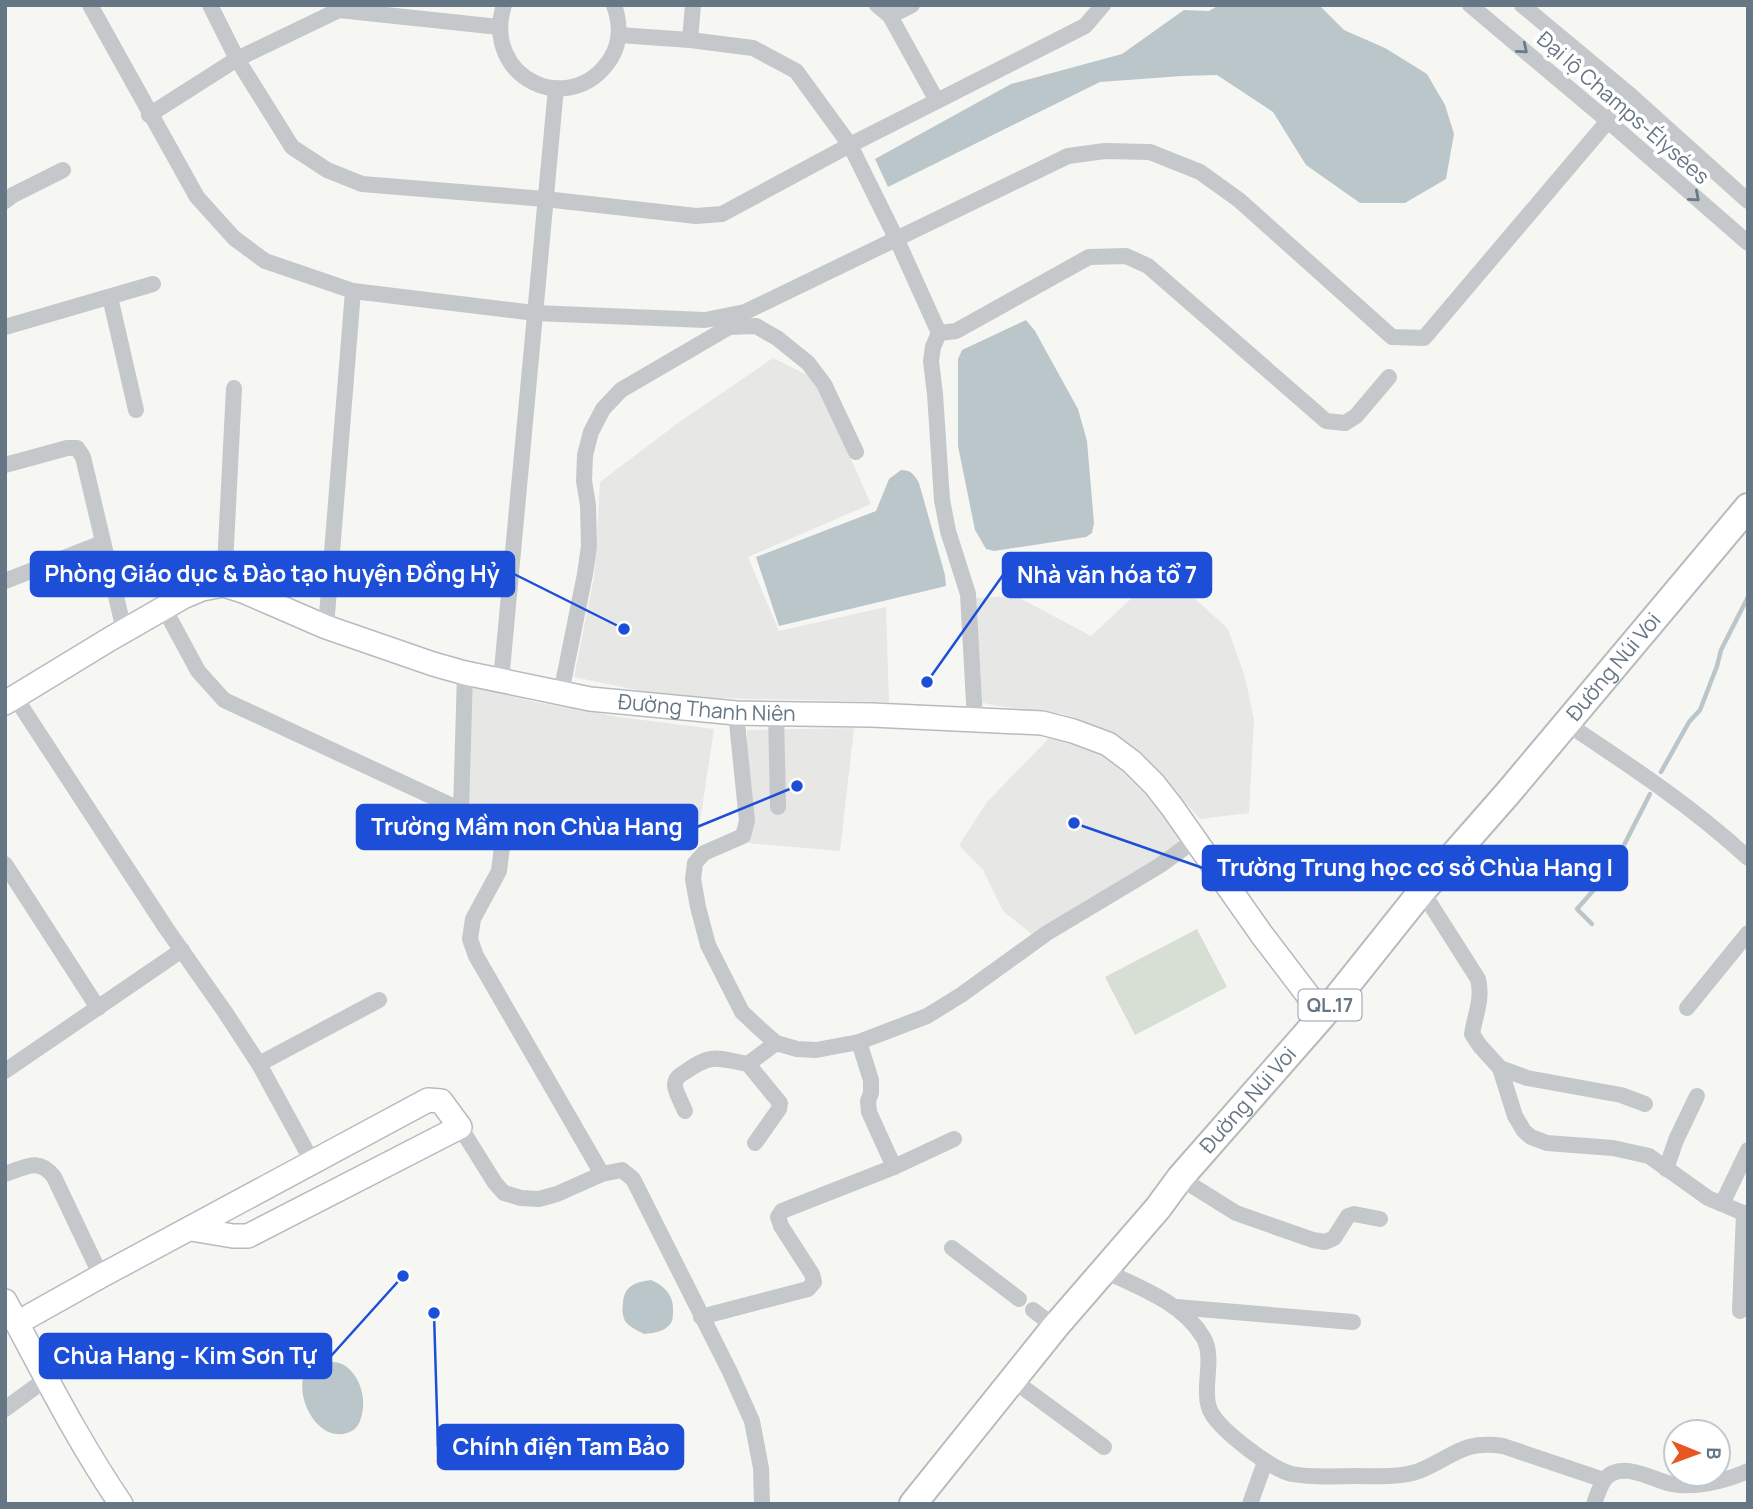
<svg xmlns="http://www.w3.org/2000/svg" width="1753" height="1509" font-family="Manrope,sans-serif">
  <rect width="100%" height="100%" fill="#f6f7f3"/>
  <!-- built -->
  <g fill="#e7e8e6">
    <path d="M 773,358 L 815,379 L 871,504 L 748,557 L 779,631 L 886,607 L 889,702 L 670,697 L 574,677 L 594,577 L 600,482 L 678,423 Z"/>
    <path d="M 1163,569 L 1228,629 L 1245,677 L 1254,720 L 1249,813 L 1200,819 L 1154,768 L 1094,727 L 1063,714 L 997,706 L 966,699 L 961,599 L 1016,596 L 1091,636 Z"/>
    <path d="M 472,687 L 535,702 L 619,717 L 714,729 L 700,821 L 506,823 L 489,817 L 461,799 Z"/>
    <path d="M 854,728 L 840,851 L 747,843 L 747,730 Z"/>
    <path d="M 1051,736 L 1123,761 L 1185,841 L 1033,935 L 1003,911 L 983,870 L 959,845 L 987,802 Z"/>
  </g>
  <!-- park -->
  <path fill="#d7ded4" d="M 1197,929 L 1227,987 L 1135,1035 L 1105,977 Z"/>
  <!-- water -->
  <g fill="#bbc6cb">
    <path d="M 1219,5 L 1319,5 L 1344,30 L 1385,48 L 1427,74 L 1445,105 L 1454,134 L 1446,179 L 1405,203 L 1360,203 L 1306,165 L 1273,112 L 1217,75 L 1182,76 L 1100,82 L 888,187 L 875,159 L 1011,84 L 1122,54 L 1184,10 L 1209,11 Z"/>
    <path d="M 1026,320 L 1035,331 L 1078,409 L 1087,441 L 1094,523 L 1092,533 L 1086,537 L 994,551 L 986,549 L 975,530 L 958,446 L 958,359 L 962,350 Z"/>
    <path d="M 901,470 C 911,470 914,474 919,483 L 945,575 L 946,586 L 779,626 L 756,557 L 876,511 L 889,479 Z"/>
    <path d="M 651,1280 C 665,1286 674,1296 673,1311 C 673,1315 673,1320 671,1323 C 665,1332 653,1333 644,1334 C 637,1330 629,1327 625,1321 C 622,1315 622,1309 623,1303 C 624,1286 635,1282 651,1280 Z"/>
    <path d="M 328,1361 C 333,1362 339,1362 344,1365 C 361,1376 367,1400 361,1418 C 359,1426 354,1431 347,1433 C 314,1443 291,1387 308,1369 C 313,1364 321,1363 328,1361 Z"/>
  </g>
  <g fill="none" stroke-linecap="round" stroke-linejoin="round">
    <!-- stream -->
    <g stroke="#bbc6cb" stroke-width="4.5">
      <path d="M 1661,772 L 1689,722 L 1700,710 L 1717,666 L 1721,650 L 1748,597"/>
      <path d="M 1592,924 L 1577,909 L 1600,883 L 1622,849 L 1650,794"/>
    </g>
    <!-- secondary casing -->
    <g stroke="#b6bbc0" stroke-width="26">
      <g id="secondary">
        <path id="s1" d="M 5,703 L 110,639 L 183,597 L 202,589 L 224,585 L 243,591 L 326,627 L 433,664 L 465,673 L 590,699 L 736,713 L 872,715 L 1042,723 L 1073,731 L 1108,744 L 1132,762 L 1154,784 L 1172,807 L 1262,935 L 1323,1015"/>
        <path d="M 5,1301 C 42,1369 77,1440 121,1504"/>
        <path d="M 17,1323 L 101,1276 L 428,1100 L 441,1101 L 460,1127 L 248,1236 L 233,1236 L 191,1229"/>
      </g>
    </g>
    <!-- primary casing -->
    <g stroke="#b7bbbf" stroke-width="30">
      <g id="primary">
        <path id="s2" d="M 913,1504 L 1055,1327 L 1158,1208 L 1180,1178 L 1323,1015 L 1422,891 L 1508,793 L 1748,507"/>
      </g>
    </g>
    <!-- street -->
    <g stroke="#c4c8cb" stroke-width="16">
      <path d="M 90,5 L 197,197 L 234,238 L 265,261 L 353,291 L 535,313 L 705,320 L 745,312 L 1068,156 L 1105,151 L 1150,152 L 1200,172 L 1239,200 L 1392,337 L 1424,338 L 1630,95"/>
      <path d="M 210,5 L 237,59 L 292,147 L 327,170 L 362,184 L 545,199 L 696,216 L 722,214 L 850,145 L 1085,26 L 1103,5"/>
      <path d="M 504,5 C 481,78 571,121 611,58 C 621,42 620,22 614,5"/>
      <path d="M 877,5 L 890,16 L 937,101"/>
      <path d="M 1470,5 L 1608,121 L 1748,243"/>
      <path d="M 1522,5 L 1630,95 L 1748,201"/>
      <path d="M 890,16 L 912,5"/>
      <path d="M 619,35 L 690,40 L 753,48 L 796,71 L 850,145 L 897,240 L 939,333 L 956,331 L 1089,257 L 1126,256 L 1148,266 L 1326,421 L 1345,423 L 1356,416 L 1389,377"/>
      <path d="M 690,40 L 693,5"/>
      <path d="M 149,115 L 237,59 L 339,10 L 499,27"/>
      <path d="M 5,201 L 13,195 L 63,170"/>
      <path d="M 110,297 L 136,410"/>
      <path d="M 5,327 L 153,284"/>
      <path d="M 939,333 L 933,347 L 931,361 L 935,394 L 942,500 L 948,531 L 968,594 L 975,720"/>
      <path d="M 5,465 L 67,448 L 77,448 L 83,457 L 124,630"/>
      <path d="M 5,581 L 102,543"/>
      <path d="M 224,585 L 234,388"/>
      <path d="M 164,608 L 198,671 L 224,700 L 461,810 L 482,821 L 496,833 L 502,847 L 499,871 L 473,919 L 470,939 L 476,956 L 602,1174 L 622,1170 L 633,1179 L 730,1372 L 752,1421 L 761,1468 L 762,1504"/>
      <path d="M 326,627 L 353,291"/>
      <path d="M 501,681 L 556,88"/>
      <path d="M 561,693 L 585,574 L 589,546 L 588,505 L 584,481 L 585,455 L 591,432 L 603,409 L 621,390 L 729,327 L 756,326 L 777,338 L 808,363 L 824,384 L 856,452"/>
      <path d="M 15,697 L 166,928 L 225,1012 L 259,1064 L 313,1163"/>
      <path d="M 736,713 L 747,821 L 743,836 L 704,853 L 695,863 L 693,879 L 698,907 L 708,945 L 742,1012 L 759,1028 L 776,1043 L 797,1049 L 816,1050 L 859,1042 L 927,1016 L 961,995 L 1047,933 L 1159,866 L 1195,840"/>
      <path d="M 776,713 L 778,807"/>
      <path d="M 1566,723 C 1629,765 1692,806 1748,858"/>
      <path d="M 461,810 L 465,673"/>
      <path d="M 5,864 L 98,1008"/>
      <path d="M 1422,891 L 1478,979 C 1483,999 1475,1015 1472,1034 L 1480,1046 L 1500,1068 L 1515,1116 L 1524,1131 L 1531,1137 L 1547,1143 L 1613,1148 L 1649,1156 L 1708,1198 L 1748,1215"/>
      <path d="M 1687,1008 L 1748,933"/>
      <path d="M 859,1042 L 871,1080 L 871,1093 L 868,1101 L 869,1112 L 894,1167"/>
      <path d="M 259,1064 L 379,1000"/>
      <path d="M 1500,1068 L 1527,1078 L 1621,1095 L 1645,1104"/>
      <path d="M 5,1071 L 182,950"/>
      <path d="M 685,1111 C 682,1103 675,1092 675,1085 C 675,1078 680,1075 685,1072 C 712,1053 716,1058 748,1064"/>
      <path d="M 460,1127 L 495,1183 L 504,1193 L 521,1198 L 539,1199 L 557,1194 L 602,1174"/>
      <path d="M 755,1143 L 779,1109 L 780,1103 L 748,1064 L 776,1043"/>
      <path d="M 1666,1169 L 1676,1140 L 1697,1096"/>
      <path d="M 5,1174 C 26,1167 39,1157 54,1177 L 101,1276"/>
      <path d="M 1180,1178 L 1236,1213 L 1313,1240 L 1325,1242 L 1334,1238 L 1348,1216 L 1354,1214 L 1380,1219"/>
      <path d="M 1722,1204 L 1748,1150"/>
      <path d="M 952,1248 L 1019,1299"/>
      <path d="M 1103,1270 C 1138,1287 1182,1302 1203,1337 C 1213,1353 1206,1376 1207,1394 C 1207,1401 1209,1409 1212,1414 C 1224,1433 1271,1469 1292,1474 C 1313,1478 1335,1476 1356,1476 C 1376,1476 1399,1478 1419,1471 C 1454,1457 1461,1440 1503,1446 L 1604,1480"/>
      <path d="M 1176,1307 L 1353,1322"/>
      <path d="M 1033,1310 L 1055,1327"/>
      <path d="M 1740,1311 L 1744,1213"/>
      <path d="M 701,1317 L 808,1289 L 814,1282 L 812,1274 L 781,1226 L 778,1217 L 782,1211 L 894,1167 L 954,1139"/>
      <path d="M 1013,1380 L 1104,1447"/>
      <path d="M 5,1409 L 46,1379"/>
      <path d="M 1250,1504 L 1265,1462"/>
      <path d="M 1594,1504 C 1597,1496 1600,1485 1605,1479 C 1622,1459 1654,1481 1672,1484 C 1697,1488 1725,1481 1748,1471"/>
    </g>
    <!-- secondary -->
    <use href="#secondary" stroke="#fff" stroke-width="23"/>
    <!-- primary -->
    <use href="#primary" stroke="#fff" stroke-width="26"/>
  </g>
  <!-- one-way arrows -->
  <defs><path id="oneway-chevron" d="M-2-3.5L2.5 0L-2 3.5" fill="none" stroke-width="1.6" stroke-linecap="round" stroke-linejoin="round" transform="scale(1.75)"/></defs>
  <g stroke="#6a7a88">
    <use href="#oneway-chevron" transform="translate(1523 49) rotate(40)"/>
    <use href="#oneway-chevron" transform="translate(1695 197) rotate(41)"/>
  </g>
  <g text-anchor="middle" stroke-width="7" stroke-linejoin="round" paint-order="stroke">
    <!-- shield labels -->
    <rect fill="#fff" stroke="#939faa" stroke-width="2" x="1298.5" y="989.5" width="63" height="31" rx="5"/>
    <g font-size="19" font-weight="bold" fill="#657685">
      <text x="1330" y="1012">QL.17</text>
    </g>
    <!-- street labels -->
    <g font-size="21" fill="#657685" stroke="#fff">
      <text transform="translate(1623 108) rotate(41)" y="7">Đại lộ Champs-Élysées</text>
      <text dy="7" stroke="none"><textPath href="#s2" startOffset="1092">Đường Núi Voi</textPath></text>
      <text dy="7" stroke="none"><textPath href="#s1" startOffset="752">Đường Thanh Niên</textPath></text>
      <text dy="7" stroke="none"><textPath href="#s2" startOffset="525">Đường Núi Voi</textPath></text>
    </g>
  </g>
  <!-- callouts -->
  <path fill="none" stroke="#1d4ed8" stroke-width="2.5" d="M624 629L514 574M927 682L1003 575M797 786L697 827M1074 823L1203 868M403 1276L331 1356M434 1313L438 1447"/>
  <g fill="#1d4ed8" stroke="#fff" stroke-width="2.5">
    <circle cx="624" cy="629" r="7"/>
    <circle cx="927" cy="682" r="7"/>
    <circle cx="797" cy="786" r="7"/>
    <circle cx="1074" cy="823" r="7"/>
    <circle cx="403" cy="1276" r="7"/>
    <circle cx="434" cy="1313" r="7"/>
  </g>
  <g fill="#1d4ed8" stroke="#1d4ed8" stroke-width="2.5">
    <rect x="31" y="552" width="483" height="44" rx="7"/>
    <rect x="1003" y="553" width="208" height="44" rx="7"/>
    <rect x="357" y="805" width="340" height="44" rx="7"/>
    <rect x="1203" y="846" width="424" height="44" rx="7"/>
    <rect x="40" y="1334" width="291" height="44" rx="7"/>
    <rect x="438" y="1425" width="245" height="44" rx="7"/>
  </g>
  <g font-size="23" text-anchor="middle" font-weight="bold" fill="#fff">
    <text x="272" y="582">Phòng Giáo dục &amp; Đào tạo huyện Đồng Hỷ</text>
    <text x="1107" y="583">Nhà văn hóa tổ 7</text>
    <text x="527" y="835">Trường Mầm non Chùa Hang</text>
    <text x="1415" y="876">Trường Trung học cơ sở Chùa Hang I</text>
    <text x="185" y="1364">Chùa Hang - Kim Sơn Tự</text>
    <text x="561" y="1455">Chính điện Tam Bảo</text>
  </g>
  <!-- border -->
  <rect width="1753" height="1509" fill="none" stroke="#657685" stroke-width="14"/>
  <!-- north arrow -->
  <g transform="translate(1697 1453) rotate(91)"><circle r="33" fill="#ffffff" stroke="#c1c8ce" stroke-width="2"/>
  <path d="M0-5L12 26L0 18L-12 26Z" fill="#e85622"/>
  <text y="-10" font-size="19" font-weight="bold" text-anchor="middle" fill="#657685">B</text>
  </g>
</svg>
